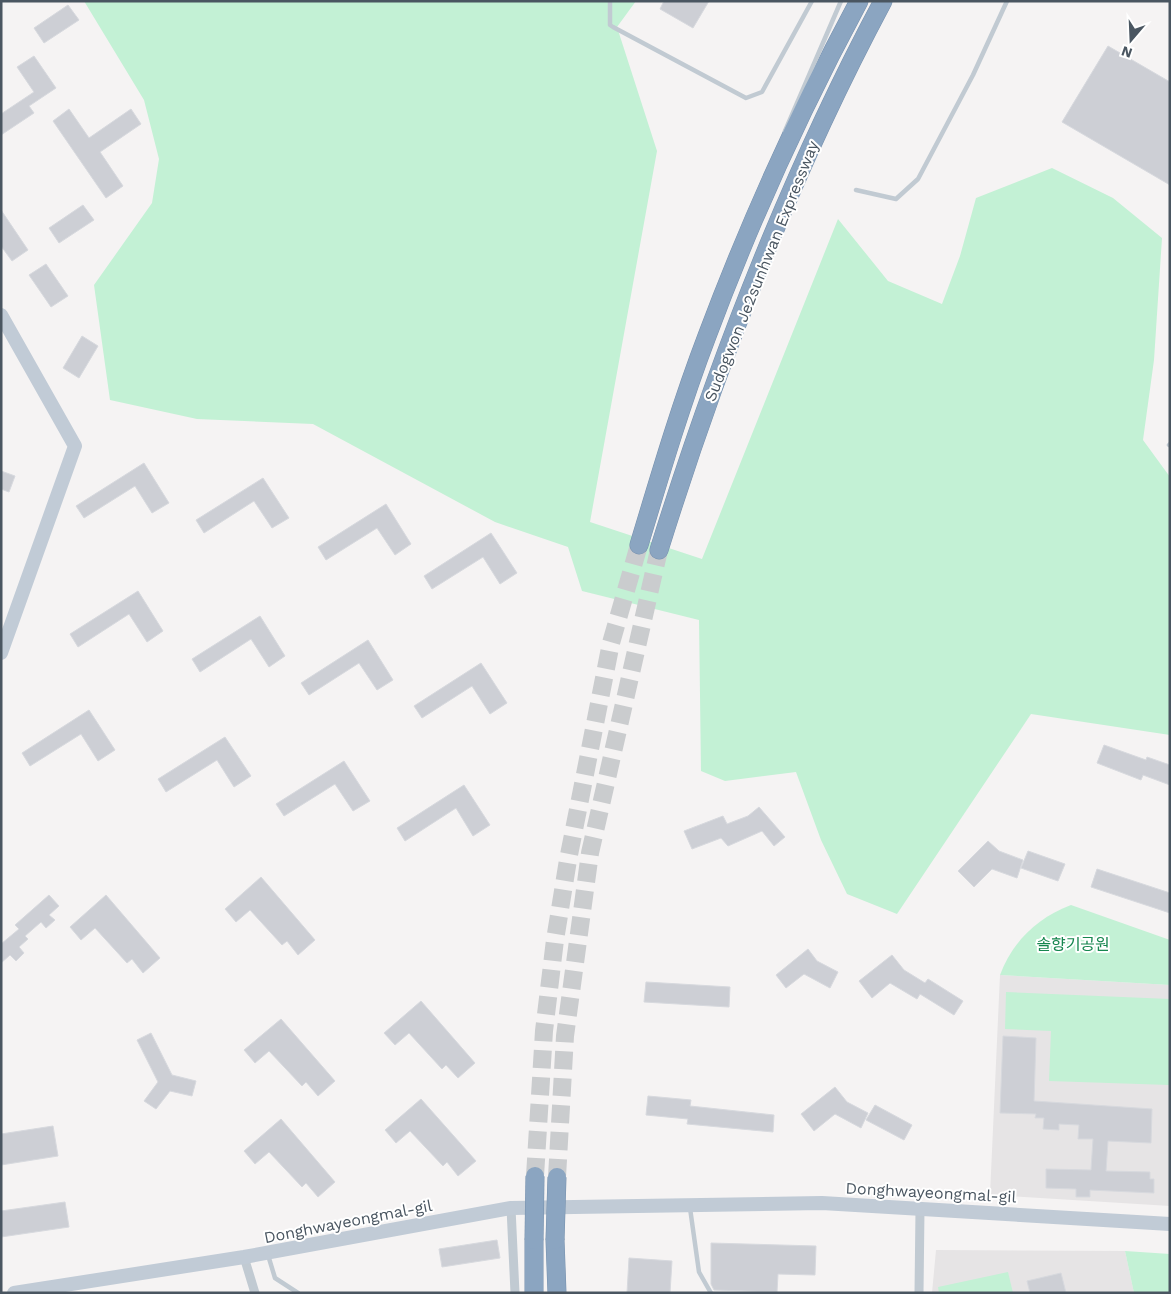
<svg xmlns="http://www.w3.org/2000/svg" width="1171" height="1294" font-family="'Work Sans','Noto Sans KR',sans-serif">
  <rect width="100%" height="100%" fill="#f5f3f3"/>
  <!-- education -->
  <g fill="#e6e4e5">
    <path d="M 1000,975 L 1170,985 L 1170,1206 L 990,1195 Z"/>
    <path d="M 936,1250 L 1125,1251 L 1134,1293 L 932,1293 Z"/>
  </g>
  <!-- green -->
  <g fill="#c3f1d5">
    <path d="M 84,1 L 636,1 L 617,27 L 657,151 L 590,522 L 702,559 L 838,219 L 888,281 L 942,304 L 960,256 L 976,198 L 1052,168 L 1113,198 L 1162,238 L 1154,360 L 1143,440 L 1170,477 L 1170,735 L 1031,714 L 897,914 L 847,894 L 821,840 L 796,772 L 725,781 L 701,771 L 699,620 L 582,591 L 568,547 L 495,522 L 313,424 L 197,419 L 110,400 L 94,285 L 152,203 L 159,159 L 144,100 Z"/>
    <path d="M 1071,905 L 1170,940 L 1170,985 L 1000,975 C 1013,941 1037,918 1071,905 Z"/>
    <path d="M 1006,992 L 1170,999 L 1169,1085 L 1049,1081 L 1051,1031 L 1005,1029 Z"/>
    <path d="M 1125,1251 L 1170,1254 L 1170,1293 L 1134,1293 Z"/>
    <path d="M 1008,1272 L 1013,1293 L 939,1293 L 938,1287 Z"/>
  </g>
  <!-- building -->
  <g fill="#cdcfd5" stroke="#d7d9de">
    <path d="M 664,1 L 709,1 L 693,28 L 660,9 Z"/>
    <path d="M 68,5 L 79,20 L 44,43 L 34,28 Z"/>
    <path d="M 1108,46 L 1170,82 L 1170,185 L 1062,122 Z"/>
    <path d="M 34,56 L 56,88 L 29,106 L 34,113 L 1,135 L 1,114 L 34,92 L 17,67 Z"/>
    <path d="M 69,109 L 89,138 L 131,109 L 141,124 L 100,152 L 123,186 L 106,198 L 53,121 Z"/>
    <path d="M 83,205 L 94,220 L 59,243 L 49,228 Z"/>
    <path d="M 1,210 L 28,250 L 12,261 L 1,246 Z"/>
    <path d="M 46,264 L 68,296 L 51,307 L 29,275 Z"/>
    <path d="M 82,336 L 98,346 L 79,378 L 63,368 Z"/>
    <path d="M 144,463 L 169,503 L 152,513 L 135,486 L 84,518 L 76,506 Z"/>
    <path d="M 1,471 L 15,476 L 9,492 L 1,489 Z"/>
    <path d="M 263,478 L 289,518 L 272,528 L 254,501 L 204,533 L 196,520 Z"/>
    <path d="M 386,504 L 411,544 L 395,555 L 377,528 L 326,560 L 318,547 Z"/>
    <path d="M 491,533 L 517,573 L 500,584 L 483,557 L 432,589 L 424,576 Z"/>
    <path d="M 138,591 L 163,631 L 147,642 L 129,614 L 78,647 L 70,634 Z"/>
    <path d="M 260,616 L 285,656 L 269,667 L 251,639 L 200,672 L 192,659 Z"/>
    <path d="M 368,640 L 393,680 L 377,690 L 359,663 L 309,695 L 301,683 Z"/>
    <path d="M 481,663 L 507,703 L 490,714 L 472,686 L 422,718 L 414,706 Z"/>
    <path d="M 89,710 L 115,750 L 98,761 L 81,734 L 30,766 L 22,753 Z"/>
    <path d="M 225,737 L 251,776 L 234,787 L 217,760 L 166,792 L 158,779 Z"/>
    <path d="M 1104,745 L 1146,760 L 1147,757 L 1170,765 L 1170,785 L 1143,775 L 1141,780 L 1097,763 Z"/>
    <path d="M 344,761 L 370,801 L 353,811 L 335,784 L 284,816 L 276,804 Z"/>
    <path d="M 464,785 L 490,825 L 473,836 L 456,808 L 405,841 L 397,828 Z"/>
    <path d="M 759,807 L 785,837 L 774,846 L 762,831 L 728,846 L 721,838 L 692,849 L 684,831 L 723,816 L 727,824 L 748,816 Z"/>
    <path d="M 988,841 L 999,851 L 1023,860 L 1017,878 L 992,869 L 974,887 L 958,871 Z"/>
    <path d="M 1028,851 L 1065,864 L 1058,881 L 1021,868 Z"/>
    <path d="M 1097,869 L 1170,893 L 1170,913 L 1091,887 Z"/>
    <path d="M 261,877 L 315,940 L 298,955 L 287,941 L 282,945 L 250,910 L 236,922 L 225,909 Z"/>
    <path d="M 49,895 L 59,906 L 49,915 L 55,920 L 46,928 L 41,922 L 25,936 L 28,939 L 19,947 L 24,953 L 16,961 L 10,955 L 1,963 L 1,944 L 19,929 L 15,925 Z"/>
    <path d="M 106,895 L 160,958 L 143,973 L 132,959 L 127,963 L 95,928 L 81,940 L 70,927 Z"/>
    <path d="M 808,949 L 817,961 L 838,972 L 830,988 L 804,974 L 786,988 L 776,975 Z"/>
    <path d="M 892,955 L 904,970 L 925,983 L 928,979 L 963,1001 L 954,1015 L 920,994 L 917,999 L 890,983 L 872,998 L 859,981 Z"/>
    <path d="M 646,982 L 730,987 L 729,1007 L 644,1002 Z"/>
    <path d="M 421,1001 L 475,1063 L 458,1078 L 446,1065 L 442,1069 L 409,1033 L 395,1045 L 384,1033 Z"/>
    <path d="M 281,1019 L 335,1081 L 318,1096 L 306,1082 L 302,1086 L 269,1051 L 255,1063 L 244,1050 Z"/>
    <path d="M 151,1033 L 172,1075 L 196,1081 L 192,1096 L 170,1091 L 156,1109 L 144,1101 L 158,1082 L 137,1040 Z"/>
    <path d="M 1003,1036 L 1036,1038 L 1034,1101 L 1152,1109 L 1151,1143 L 1108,1141 L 1106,1171 L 1150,1172 L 1150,1179 L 1154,1179 L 1154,1193 L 1090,1190 L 1090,1197 L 1076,1197 L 1076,1189 L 1046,1188 L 1046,1169 L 1091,1170 L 1093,1139 L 1078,1139 L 1079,1125 L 1059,1124 L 1059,1130 L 1043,1129 L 1044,1118 L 1035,1118 L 1036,1114 L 1000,1113 Z"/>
    <path d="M 835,1087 L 847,1102 L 868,1113 L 861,1128 L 835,1114 L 814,1131 L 801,1114 Z"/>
    <path d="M 648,1096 L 691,1100 L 690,1106 L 774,1115 L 773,1132 L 687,1124 L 688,1119 L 646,1115 Z"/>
    <path d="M 421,1099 L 476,1161 L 458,1176 L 447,1162 L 443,1166 L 410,1131 L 396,1143 L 385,1130 Z"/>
    <path d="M 875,1105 L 912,1125 L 904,1140 L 866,1120 Z"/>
    <path d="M 281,1119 L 335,1182 L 318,1197 L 306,1183 L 302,1187 L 269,1152 L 255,1164 L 244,1151 Z"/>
    <path d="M 53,1126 L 58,1156 L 1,1165 L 1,1134 Z"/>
    <path d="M 65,1202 L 69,1227 L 1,1237 L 1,1211 Z"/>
    <path d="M 497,1240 L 500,1258 L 442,1267 L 439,1249 Z"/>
    <path d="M 711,1243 L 816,1246 L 815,1275 L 778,1274 L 777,1292 L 714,1290 L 711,1284 Z"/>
    <path d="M 629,1258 L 672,1261 L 670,1293 L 627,1293 Z"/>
    <path d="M 1061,1273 L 1066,1293 L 1030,1293 L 1027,1281 Z"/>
  </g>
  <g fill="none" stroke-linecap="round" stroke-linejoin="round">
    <!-- highway-tunnel -->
    <g stroke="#caccce" stroke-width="18" stroke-dasharray="18 9" stroke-linecap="butt">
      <path d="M 535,1176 L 544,1031 L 555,940 L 568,860 L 611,643 L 639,545"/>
      <path d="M 557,1177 L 565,1036 L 590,853 L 659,550"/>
    </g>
    <!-- highway casing -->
    <g stroke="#7690ad" stroke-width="19">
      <g id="highway">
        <path d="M 639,545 C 660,475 681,404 707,336 C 750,221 801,109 859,1"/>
        <path d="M 659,550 C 718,361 790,175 883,1"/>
        <path d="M 555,1240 L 557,1293"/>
        <path d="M 534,1293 L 534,1240"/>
      </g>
    </g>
    <!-- lane -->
    <g stroke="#c1cad2" stroke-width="4.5">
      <path d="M 610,1 L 610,25 L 613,27 L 746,98 L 762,92 L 812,1"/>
      <path d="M 785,131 L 841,1"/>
      <path d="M 856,190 L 896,199 L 918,179 L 973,75 L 1007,1"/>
      <path d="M 1169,445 L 1170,444"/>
      <path d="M 690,1208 L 699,1272 L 711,1293"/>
      <path d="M 268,1255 L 275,1278 L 298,1293"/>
    </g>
    <!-- street -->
    <g stroke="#c1cad2" stroke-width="9">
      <path d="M 511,1208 L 515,1293"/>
      <path d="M 244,1257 L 255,1293"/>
      <path d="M 919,1293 L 920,1210"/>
    </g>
    <!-- secondary -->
    <g stroke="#c1cbd6" stroke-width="14">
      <path d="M 1,315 L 75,446 L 1,653"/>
      <path d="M 14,1293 L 244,1257 L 511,1208 L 822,1203 L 1170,1224"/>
    </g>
    <!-- highway -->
    <use href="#highway" stroke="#8ba5c1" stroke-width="18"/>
    <!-- highway-bridge casing -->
    <g stroke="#7690ad" stroke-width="19" stroke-linecap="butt">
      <g id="highway-bridge">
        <path d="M 534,1240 L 535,1176"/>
        <path d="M 555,1240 L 557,1177"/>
      </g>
    </g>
    <!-- highway-bridge -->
    <use href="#highway-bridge" stroke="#8ba5c1" stroke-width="18"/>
  </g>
  <g text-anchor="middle" stroke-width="4" stroke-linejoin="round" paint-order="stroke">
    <!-- street labels -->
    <g font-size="16" fill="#4a5661" stroke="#fff">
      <text transform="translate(761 271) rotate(-68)" y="6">Sudogwon Je2sunhwan Expressway</text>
      <text transform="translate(931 1192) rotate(3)" y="6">Donghwayeongmal-gil</text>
      <text transform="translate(348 1221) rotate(-11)" y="6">Donghwayeongmal-gil</text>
    </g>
    <!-- park labels -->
    <g font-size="16" fill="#17864f" stroke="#fff">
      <text x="1073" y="950">솔향기공원</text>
    </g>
  </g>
  <!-- border -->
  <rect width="1171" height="1294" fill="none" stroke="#4a5661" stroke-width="5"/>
  <!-- north arrow -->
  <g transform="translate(1131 40) rotate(199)" stroke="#ffffff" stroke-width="4" paint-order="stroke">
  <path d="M0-4L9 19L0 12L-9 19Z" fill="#4a5661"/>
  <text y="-8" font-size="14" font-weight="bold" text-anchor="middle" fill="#4a5661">N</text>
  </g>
</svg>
